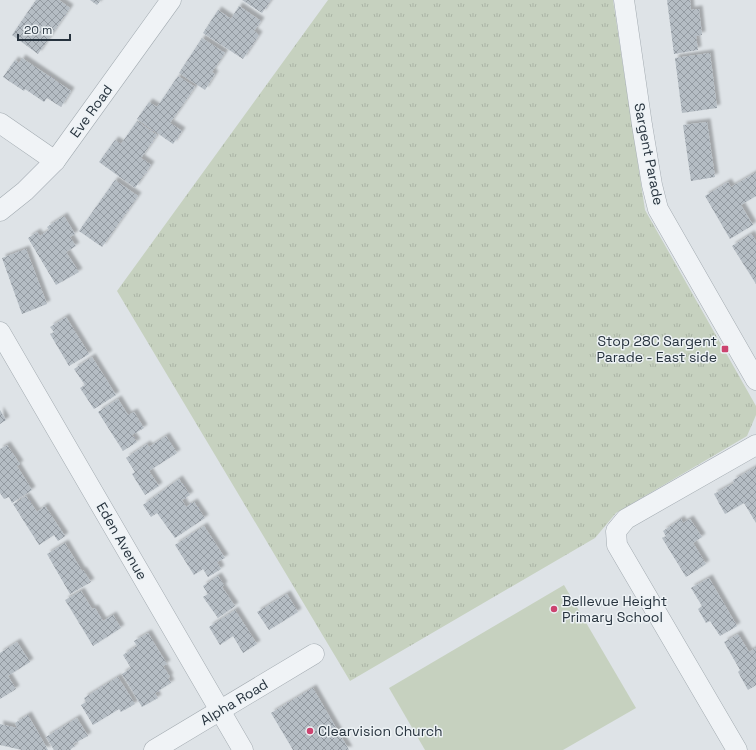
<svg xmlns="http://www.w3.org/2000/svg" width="756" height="750" font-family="'Space Grotesk',sans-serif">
  <defs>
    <pattern id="park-tufts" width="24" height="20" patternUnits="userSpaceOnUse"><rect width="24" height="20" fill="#c6d1bf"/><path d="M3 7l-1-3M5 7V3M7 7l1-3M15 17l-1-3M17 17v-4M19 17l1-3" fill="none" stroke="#aab4a5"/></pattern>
    <pattern id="building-cross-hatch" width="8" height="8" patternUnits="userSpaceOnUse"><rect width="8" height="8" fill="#b5bdc4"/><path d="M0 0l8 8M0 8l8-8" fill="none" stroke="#939aa1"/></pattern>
    <filter id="shadow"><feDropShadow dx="3.5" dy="-3.5" stdDeviation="1" flood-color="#0004"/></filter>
  </defs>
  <rect width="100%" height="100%" fill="#dee3e7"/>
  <!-- grass -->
  <path fill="#c6d1bf" d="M 564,585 L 636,708 L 563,750 L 425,750 L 389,688 Z"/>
  <!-- park -->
  <path fill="url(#park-tufts)" d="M 328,0 L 613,0 L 645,210 L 756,406 L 756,415 L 747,436 L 616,513 L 595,538 L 350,681 L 117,291 Z"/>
  <!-- building -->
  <g fill="url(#building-cross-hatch)" filter="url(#shadow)">
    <path d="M 36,0 L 59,0 L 70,8 L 38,54 L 12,35 Z"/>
    <path d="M 90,0 L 101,0 L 97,5 Z"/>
    <path d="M 242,0 L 271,0 L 262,13 Z"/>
    <path d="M 667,0 L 690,0 L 691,10 L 699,9 L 702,35 L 696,36 L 698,50 L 674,54 Z"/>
    <path d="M 239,6 L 261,21 L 254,31 L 259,35 L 243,59 L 203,33 L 218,10 L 231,19 Z"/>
    <path d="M 202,38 L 225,53 L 212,72 L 215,74 L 205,90 L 179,73 Z"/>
    <path d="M 710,53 L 717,108 L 682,113 L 675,58 Z"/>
    <path d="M 22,58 L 71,91 L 61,107 L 47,98 L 44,102 L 25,89 L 24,91 L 3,77 L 15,60 L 19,63 Z"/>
    <path d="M 178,76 L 195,87 L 170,123 L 182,131 L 173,144 L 137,119 L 149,102 L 157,107 Z"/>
    <path d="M 137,121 L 157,135 L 141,158 L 151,165 L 135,188 L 99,162 L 115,140 L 121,144 Z"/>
    <path d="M 707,122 L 715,177 L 691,181 L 683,125 Z"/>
    <path d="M 755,173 L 756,175 L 756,196 L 741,205 L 753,225 L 730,239 L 705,196 L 728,182 L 731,187 Z"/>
    <path d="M 115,180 L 138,196 L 102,247 L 79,231 Z"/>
    <path d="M 64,216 L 75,234 L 70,237 L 76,246 L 66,252 L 79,272 L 56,285 L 28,238 L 37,232 L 40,236 L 49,230 L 47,227 Z"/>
    <path d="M 751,234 L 756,241 L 756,284 L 732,246 Z"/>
    <path d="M 26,249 L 47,304 L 22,314 L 2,258 Z"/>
    <path d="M 66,317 L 89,354 L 69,366 L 50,334 L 54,332 L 50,327 Z"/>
    <path d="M 92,357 L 116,395 L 94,409 L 80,388 L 85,385 L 74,369 Z"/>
    <path d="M 118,399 L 128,415 L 134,412 L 144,428 L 132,435 L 137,442 L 123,451 L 98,412 Z"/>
    <path d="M 0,410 L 6,420 L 0,424 Z"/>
    <path d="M 166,436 L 177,453 L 149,471 L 159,486 L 145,495 L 132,474 L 135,472 L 126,458 L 147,444 L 149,447 Z"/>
    <path d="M 7,445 L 20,464 L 17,466 L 32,490 L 12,503 L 9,497 L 4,499 L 0,493 L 0,449 Z"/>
    <path d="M 756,467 L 756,523 L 744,503 L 725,514 L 714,494 L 734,483 L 733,480 Z"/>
    <path d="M 179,479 L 190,495 L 182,500 L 186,507 L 194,502 L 205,518 L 175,538 L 157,513 L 151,517 L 143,505 Z"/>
    <path d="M 26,496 L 37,512 L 45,506 L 65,536 L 58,541 L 54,535 L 39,545 L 13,504 Z"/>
    <path d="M 681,519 L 683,523 L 690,519 L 702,537 L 693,543 L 706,564 L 686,577 L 662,538 L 666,536 L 663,531 Z"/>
    <path d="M 204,526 L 225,558 L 217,562 L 221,569 L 208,577 L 203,569 L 194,575 L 175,545 Z"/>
    <path d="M 65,543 L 82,571 L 83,570 L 91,582 L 70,594 L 47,554 Z"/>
    <path d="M 218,576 L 224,585 L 222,587 L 235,606 L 218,618 L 203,597 L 208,594 L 203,586 Z"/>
    <path d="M 709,578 L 737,626 L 720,636 L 710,621 L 706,623 L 698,609 L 702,606 L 691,588 Z"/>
    <path d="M 81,591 L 92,609 L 95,608 L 103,621 L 113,615 L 121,628 L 93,646 L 65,600 Z"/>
    <path d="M 287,594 L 298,612 L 269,630 L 257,612 Z"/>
    <path d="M 235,610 L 257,644 L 243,653 L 233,636 L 220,645 L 209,627 Z"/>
    <path d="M 148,633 L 167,664 L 163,666 L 170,677 L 168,678 L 171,683 L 155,693 L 158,698 L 142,707 L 122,674 L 131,668 L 123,655 L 137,646 L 134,641 Z"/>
    <path d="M 738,634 L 749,652 L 756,648 L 756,685 L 748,690 L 738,672 L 740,670 L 724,642 Z"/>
    <path d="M 17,642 L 30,662 L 8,676 L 16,689 L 0,699 L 0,653 Z"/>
    <path d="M 118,677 L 135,704 L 121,712 L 119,709 L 93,725 L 81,705 L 86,702 L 84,698 Z"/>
    <path d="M 313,688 L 349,750 L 293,750 L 271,713 Z"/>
    <path d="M 28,715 L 48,750 L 22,750 L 0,745 L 0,724 L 17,728 L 15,723 Z"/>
    <path d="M 77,718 L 88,736 L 73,744 L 75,746 L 71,749 L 71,750 L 54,750 L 46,737 Z"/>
  </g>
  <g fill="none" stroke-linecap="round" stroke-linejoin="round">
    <!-- street casing -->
    <g stroke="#a3abb1" stroke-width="21">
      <g id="street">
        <path d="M 624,0 L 642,125 L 652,185 L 658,209 L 756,380"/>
        <path d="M 0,123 L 55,161"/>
        <path d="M 0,211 L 25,191 L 55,161 L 171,0"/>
        <path d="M 0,332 L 243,750"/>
        <path d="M 154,750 L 314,654"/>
        <path d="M 737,750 L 617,545 L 616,531 L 626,519 L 756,445"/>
      </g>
    </g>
    <!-- street -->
    <use href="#street" stroke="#f0f3f6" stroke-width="20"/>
  </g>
  <!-- markers -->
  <g fill="#cc436f" stroke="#edf2f5" stroke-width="1.5">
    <rect x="721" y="345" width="8" height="8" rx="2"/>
    <circle cx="554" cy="609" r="4"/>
    <circle cx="310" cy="731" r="4"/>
  </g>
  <g text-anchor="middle" stroke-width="3" stroke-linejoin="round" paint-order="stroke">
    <!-- street labels -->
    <g font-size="14" fill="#27333e" stroke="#edf2f5">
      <text transform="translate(91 111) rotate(-54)" y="5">Eve Road</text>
      <text transform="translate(649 154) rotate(79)" y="5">Sargent Parade</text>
      <text transform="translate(122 541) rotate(60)" y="5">Eden Avenue</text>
      <text transform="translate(234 702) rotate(-31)" y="5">Alpha Road</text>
    </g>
    <!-- poi labels -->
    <g font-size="14" fill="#27333e" stroke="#edf2f5" text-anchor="start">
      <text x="717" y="346" text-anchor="end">Stop 28C Sargent<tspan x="717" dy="16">Parade - East side</tspan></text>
      <text x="562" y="606">Bellevue Height<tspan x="562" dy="16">Primary School</tspan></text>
      <text x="318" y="736">Clearvision Church</text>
    </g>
  </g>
  <!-- scale -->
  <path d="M18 34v6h52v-6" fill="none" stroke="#27333e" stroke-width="2"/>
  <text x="24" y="34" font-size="12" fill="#27333e" stroke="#edf2f5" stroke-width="3" paint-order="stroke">20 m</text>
</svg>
